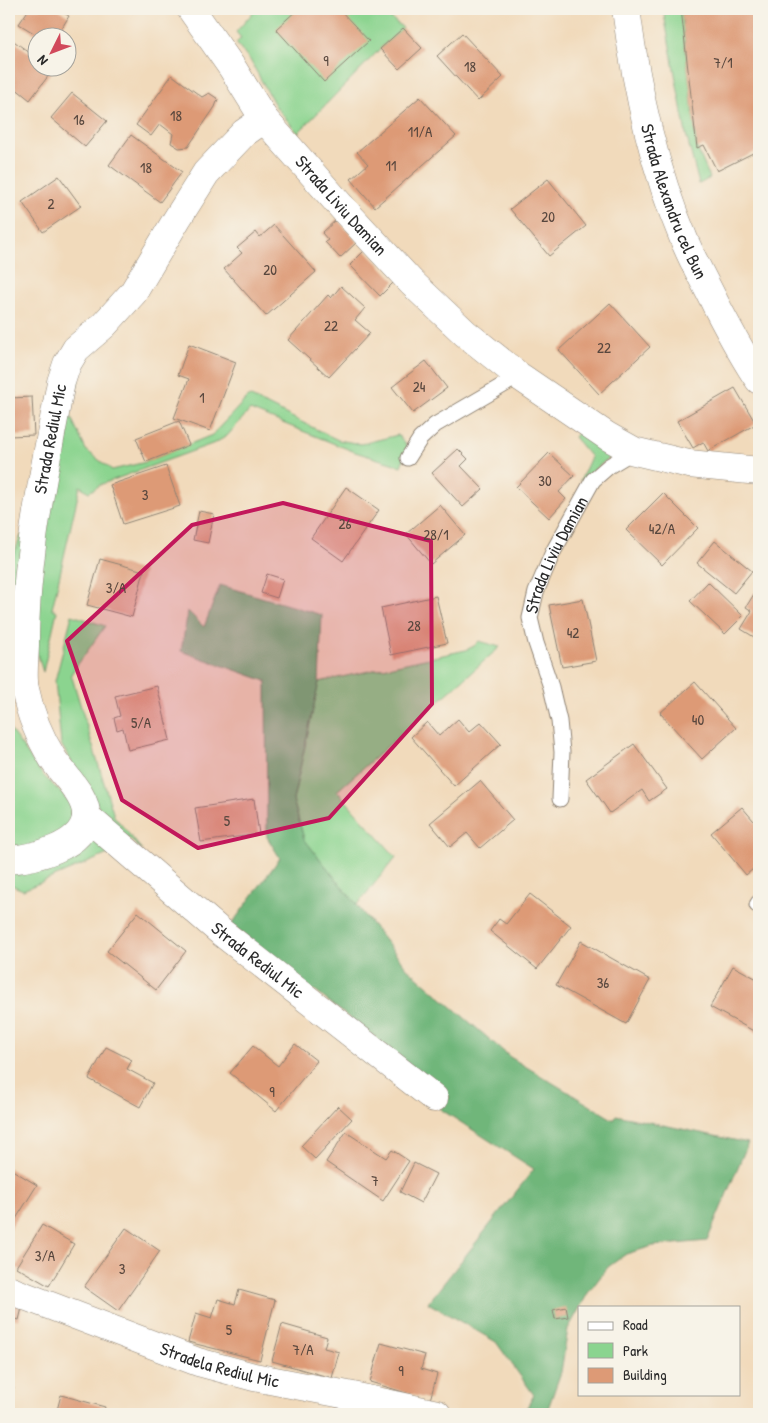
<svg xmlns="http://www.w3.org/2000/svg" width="768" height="1423" font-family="'Patrick Hand',sans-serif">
  <rect width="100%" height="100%" fill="#f7f3e8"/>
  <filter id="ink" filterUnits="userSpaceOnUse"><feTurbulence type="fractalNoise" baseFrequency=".02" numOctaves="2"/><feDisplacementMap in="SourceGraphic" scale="10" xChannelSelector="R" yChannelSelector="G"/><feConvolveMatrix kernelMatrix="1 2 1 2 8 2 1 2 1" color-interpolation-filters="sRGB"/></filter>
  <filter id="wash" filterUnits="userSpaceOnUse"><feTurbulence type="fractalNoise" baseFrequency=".0096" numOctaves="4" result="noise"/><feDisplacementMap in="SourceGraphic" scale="20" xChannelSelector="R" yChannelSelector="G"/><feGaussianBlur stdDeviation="1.12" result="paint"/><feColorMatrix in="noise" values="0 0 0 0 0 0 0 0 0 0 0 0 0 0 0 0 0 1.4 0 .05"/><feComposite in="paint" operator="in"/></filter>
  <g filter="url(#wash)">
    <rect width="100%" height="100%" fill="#f1dabb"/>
    <!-- green -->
    <g fill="#8bd48f" stroke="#5b805d">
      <path d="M 256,9 L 380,9 L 403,28 L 380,49 L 298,133 L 276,107 L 250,60 L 236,43 L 241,38 L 236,32 Z"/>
      <path d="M 663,9 L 681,9 L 697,148 L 710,178 L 699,184 L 686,134 Z"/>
      <path d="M 81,370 L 70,415 L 86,450 L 112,470 L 146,462 L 212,435 L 249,396 L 338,440 L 361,444 L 398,435 L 408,447 L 401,466 L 355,452 L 250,410 L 227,436 L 215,443 L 102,484 L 89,492 L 80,486 L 52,609 L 57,611 L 43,672 L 34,643 L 33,595 L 66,405 Z"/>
      <path d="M 581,429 L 618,451 L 580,481 L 591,457 L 574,437 Z"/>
      <path d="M 27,521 L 11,679 L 9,688 L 9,566 Z"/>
      <path d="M 72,615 L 105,626 L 71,674 L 114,816 L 142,850 L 105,818 L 61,744 L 55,681 Z"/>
      <path d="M 479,641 L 500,647 L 337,791 L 396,857 L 357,905 L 304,839 L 293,800 L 319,682 L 466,650 L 474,646 Z"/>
      <path d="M 9,728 L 42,774 L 76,808 L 73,826 L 51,843 L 9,851 Z"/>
      <path d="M 101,837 L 115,851 L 23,890 L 9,884 L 9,868 Z"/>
    </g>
    <!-- forest -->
    <path fill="#70b67a" stroke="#4e7052" d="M 220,585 L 322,615 L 319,682 L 293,800 L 304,839 L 407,968 L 510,1057 L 614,1120 L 616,1115 L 748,1143 L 707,1241 L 653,1246 L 626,1254 L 608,1267 L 588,1293 L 568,1329 L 561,1372 L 546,1414 L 523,1414 L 534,1395 L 496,1342 L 428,1303 L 534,1169 L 440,1109 L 450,1097 L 231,925 L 280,858 L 267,837 L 266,681 L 181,651 L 188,611 L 204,627 Z"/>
    <g id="blocks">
      <!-- building -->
      <g fill="#dd9a76">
        <path d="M 29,9 L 57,9 L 69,16 L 56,38 L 42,38 L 19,24 Z"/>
        <path d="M 298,9 L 339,9 L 369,41 L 324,82 L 276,29 Z"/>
        <path d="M 681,9 L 759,9 L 759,150 L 717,171 L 704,145 L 697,148 Z"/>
        <path d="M 403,28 L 422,48 L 399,69 L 380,49 Z"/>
        <path d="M 462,33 L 503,77 L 478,101 L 437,56 Z"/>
        <path d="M 11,39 L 38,59 L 38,68 L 48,68 L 52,71 L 30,100 L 9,83 L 9,41 Z"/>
        <path d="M 172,75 L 202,97 L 209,93 L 218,99 L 215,107 L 188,147 L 179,148 L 171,143 L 173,134 L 160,124 L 151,136 L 136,125 Z"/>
        <path d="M 72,93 L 107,121 L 85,147 L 51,118 Z"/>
        <path d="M 420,97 L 456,136 L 375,207 L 351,179 L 368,164 L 357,152 Z"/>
        <path d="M 131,135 L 182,172 L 160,202 L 109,165 Z"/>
        <path d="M 59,176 L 81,206 L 43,232 L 22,202 Z"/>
        <path d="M 548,179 L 586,226 L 549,256 L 510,209 Z"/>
        <path d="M 337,219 L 357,242 L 340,258 L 325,242 L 328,240 L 322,233 Z"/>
        <path d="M 274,225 L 316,272 L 266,316 L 224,269 L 242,253 L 237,248 L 256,232 L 260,237 Z"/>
        <path d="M 365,250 L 395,281 L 380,296 L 350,265 Z"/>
        <path d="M 341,286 L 365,308 L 355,320 L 370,333 L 329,377 L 288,340 L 328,295 L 331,298 Z"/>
        <path d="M 610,303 L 650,347 L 599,394 L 559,350 Z"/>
        <path d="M 189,344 L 236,362 L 210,431 L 174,418 L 189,379 L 178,375 Z"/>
        <path d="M 426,361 L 447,388 L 413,413 L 392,387 Z"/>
        <path d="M 735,388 L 756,424 L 708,451 L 703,442 L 693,448 L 677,421 Z"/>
        <path d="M 32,397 L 34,435 L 9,436 L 9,398 Z"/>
        <path d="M 179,421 L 189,445 L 146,462 L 136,438 Z"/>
        <path d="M 458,449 L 468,459 L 461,466 L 483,489 L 463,507 L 432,473 Z"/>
        <path d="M 549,453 L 574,476 L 559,492 L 566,499 L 549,518 L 516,487 Z"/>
        <path d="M 166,466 L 180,506 L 123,524 L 110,485 Z"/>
        <path d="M 346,487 L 379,510 L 343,561 L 311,538 Z"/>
        <path d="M 663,493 L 698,528 L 662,565 L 626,530 Z"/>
        <path d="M 440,505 L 465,535 L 431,564 L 406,534 Z"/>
        <path d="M 199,511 L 214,514 L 208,543 L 193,540 Z"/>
        <path d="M 715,541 L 752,571 L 734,593 L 697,563 Z"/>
        <path d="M 100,559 L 144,571 L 132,617 L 87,605 Z"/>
        <path d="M 267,574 L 283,579 L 277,598 L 261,593 Z"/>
        <path d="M 708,582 L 743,616 L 725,634 L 690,601 Z"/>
        <path d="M 759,586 L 759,640 L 741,629 L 752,611 L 746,607 Z"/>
        <path d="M 436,596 L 447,643 L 391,655 L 381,608 Z"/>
        <path d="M 583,599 L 596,661 L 562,667 L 549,605 Z"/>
        <path d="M 695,682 L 736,728 L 702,759 L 660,713 Z"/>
        <path d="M 157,686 L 170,740 L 128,750 L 123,728 L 117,730 L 114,718 L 120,716 L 115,696 Z"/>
        <path d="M 458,719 L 469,732 L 481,722 L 501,744 L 454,786 L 411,737 L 427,722 L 439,736 Z"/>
        <path d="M 634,744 L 667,789 L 649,801 L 642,790 L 610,813 L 586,779 Z"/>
        <path d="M 480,781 L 513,820 L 480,848 L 467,833 L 450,847 L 430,823 Z"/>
        <path d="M 254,799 L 259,834 L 201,842 L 195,808 Z"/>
        <path d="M 742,807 L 759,827 L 759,864 L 746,875 L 711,833 Z"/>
        <path d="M 530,894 L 571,926 L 537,969 L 490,931 L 499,919 L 506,924 Z"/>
        <path d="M 138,912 L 186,951 L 156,990 L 107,951 Z"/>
        <path d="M 581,941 L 650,980 L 626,1024 L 556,985 Z"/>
        <path d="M 733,966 L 759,980 L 759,1034 L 710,1007 Z"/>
        <path d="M 295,1044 L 317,1061 L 276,1111 L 230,1073 L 253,1046 L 278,1066 Z"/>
        <path d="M 106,1047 L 132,1060 L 127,1069 L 153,1083 L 140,1107 L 89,1079 Z"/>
        <path d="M 338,1106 L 352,1119 L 315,1159 L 301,1146 Z"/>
        <path d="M 346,1132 L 386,1158 L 392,1150 L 409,1161 L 383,1201 L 326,1162 Z"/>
        <path d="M 414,1163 L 436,1174 L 421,1203 L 400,1192 Z"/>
        <path d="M 9,1168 L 37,1185 L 9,1230 Z"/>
        <path d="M 42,1225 L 74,1244 L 49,1286 L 16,1267 Z"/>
        <path d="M 126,1228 L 160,1251 L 118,1311 L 84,1287 Z"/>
        <path d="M 239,1290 L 275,1300 L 260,1360 L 188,1342 L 196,1313 L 212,1318 L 218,1299 L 235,1304 Z"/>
        <path d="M 9,1301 L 23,1304 L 19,1320 L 9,1317 Z"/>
        <path d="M 566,1307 L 568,1317 L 555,1319 L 553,1310 Z"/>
        <path d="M 282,1324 L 327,1337 L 324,1348 L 339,1352 L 332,1378 L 272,1361 Z"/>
        <path d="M 381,1343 L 425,1355 L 421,1369 L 437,1374 L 430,1400 L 370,1382 Z"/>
        <path d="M 9,1385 L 14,1387 L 9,1403 Z"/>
        <path d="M 61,1395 L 105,1407 L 103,1414 L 56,1414 Z"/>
      </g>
    </g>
  </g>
  <g filter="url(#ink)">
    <use href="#blocks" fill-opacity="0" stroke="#8e8273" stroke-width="1"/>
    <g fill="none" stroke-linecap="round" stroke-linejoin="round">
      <!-- service casing -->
      <g stroke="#8e8273" stroke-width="17">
        <g id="service">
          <path d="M 408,458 L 420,439 L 435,425 L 519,376"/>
          <path id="s1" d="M 560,799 L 562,752 L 559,721 L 551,687 L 536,643 L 530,618 L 536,592 L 553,552 L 593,480 L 609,466 L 634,451"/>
          <path d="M 757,905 L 759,902"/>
        </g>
      </g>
      <!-- minor casing -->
      <g stroke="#8e8273" stroke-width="29">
        <g id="minor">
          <path id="s2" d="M 191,9 L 233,69 L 264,119 L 347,213 L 411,282 L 465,333 L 519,376 L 607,436 L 634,451 L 689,464 L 759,471"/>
          <path id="s3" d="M 86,816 L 221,932 L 434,1098"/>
          <path id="s4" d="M 9,860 C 33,858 83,847 86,817 C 88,797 63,775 53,759 C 40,738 30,714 25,689 C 22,675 25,658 25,644 C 25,555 45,468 61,382 L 67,364 L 76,349 L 104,325 L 133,293 L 177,219 L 206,173 L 244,133 L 264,119"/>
          <path id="s5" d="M 9,1290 L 198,1362 L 254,1377 L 353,1396 L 437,1414"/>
        </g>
      </g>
      <!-- tertiary casing -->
      <g stroke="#8e8273" stroke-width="29">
        <g id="tertiary">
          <path id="s6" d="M 626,9 C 636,86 652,164 683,237 C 692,260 705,282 716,305 C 729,330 743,357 759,380"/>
        </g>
      </g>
      <!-- service -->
      <use href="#service" stroke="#fff" stroke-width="15"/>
      <!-- minor -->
      <use href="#minor" stroke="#fff" stroke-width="28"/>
      <!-- tertiary -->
      <use href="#tertiary" stroke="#fff" stroke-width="28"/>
    </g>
  </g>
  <!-- marked area -->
  <path fill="#c2185b" fill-opacity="0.2" stroke="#c2185b" stroke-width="4" stroke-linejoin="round" d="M 283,503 L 431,541 L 432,704 L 329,818 L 198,848 L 122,800 L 67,641 L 192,525 Z"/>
  <g text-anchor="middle" stroke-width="4" stroke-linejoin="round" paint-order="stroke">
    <!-- number labels -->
    <g font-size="15" fill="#58473e">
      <text x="326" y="66">9</text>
      <text x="723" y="68">7/1</text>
      <text x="470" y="72">18</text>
      <text x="176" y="121">18</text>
      <text x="79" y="125">16</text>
      <text x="420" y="137">11/A</text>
      <text x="391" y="171">11</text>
      <text x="146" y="173">18</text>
      <text x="51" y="209">2</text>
      <text x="548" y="222">20</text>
      <text x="270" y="275">20</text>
      <text x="331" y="331">22</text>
      <text x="604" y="353">22</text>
      <text x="419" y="392">24</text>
      <text x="202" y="403">1</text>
      <text x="545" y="486">30</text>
      <text x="145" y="500">3</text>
      <text x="345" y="529">26</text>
      <text x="662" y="534">42/A</text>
      <text x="436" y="540">28/1</text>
      <text x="116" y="593">3/A</text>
      <text x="414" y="631">28</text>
      <text x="573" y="638">42</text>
      <text x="698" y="725">40</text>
      <text x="141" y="728">5/A</text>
      <text x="227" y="826">5</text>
      <text x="603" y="988">36</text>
      <text x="272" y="1097">9</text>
      <text x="375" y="1186">7</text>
      <text x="45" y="1261">3/A</text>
      <text x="122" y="1274">3</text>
      <text x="229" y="1335">5</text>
      <text x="303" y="1355">7/A</text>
      <text x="401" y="1376">9</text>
    </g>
    <!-- street labels -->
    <g font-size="18" fill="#2b2b2b" stroke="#f7f3e8">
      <text dy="6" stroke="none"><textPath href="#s6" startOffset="199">Strada Alexandru cel Bun</textPath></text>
      <text dy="6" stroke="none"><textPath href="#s2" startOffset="248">Strada Liviu Damian</textPath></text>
      <text dy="6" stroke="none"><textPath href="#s4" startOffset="490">Strada Rediul Mic</textPath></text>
      <text dy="6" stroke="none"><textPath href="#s1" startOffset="254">Strada Liviu Damian</textPath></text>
      <text dy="6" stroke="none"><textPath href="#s3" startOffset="224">Strada Rediul Mic</textPath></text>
      <text dy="6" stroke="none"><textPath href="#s5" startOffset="224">Stradela Rediul Mic</textPath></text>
    </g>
  </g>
  <!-- margin -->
  <rect width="768" height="1423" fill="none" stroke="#f7f3e8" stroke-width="30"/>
  <!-- legend -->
  <rect x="578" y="1306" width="162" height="90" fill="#f7f3e8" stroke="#a5a39c"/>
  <rect x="588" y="1322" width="25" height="8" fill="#ffffff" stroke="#a5a39c"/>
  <text x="623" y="1330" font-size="15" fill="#2b2b2b">Road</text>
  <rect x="588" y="1343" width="25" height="15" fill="#8bd48f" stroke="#a5a39c"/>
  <text x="623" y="1356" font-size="15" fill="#2b2b2b">Park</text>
  <rect x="588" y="1368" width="25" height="15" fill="#dd9a76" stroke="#a5a39c"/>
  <text x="623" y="1380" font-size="15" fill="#2b2b2b">Building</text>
  <!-- north arrow -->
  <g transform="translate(52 52) rotate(228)"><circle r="24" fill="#f7f3e8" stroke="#a5a39c"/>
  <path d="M0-4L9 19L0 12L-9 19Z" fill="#d1495b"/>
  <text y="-8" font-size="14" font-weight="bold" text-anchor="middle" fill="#2b2b2b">N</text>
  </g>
</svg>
